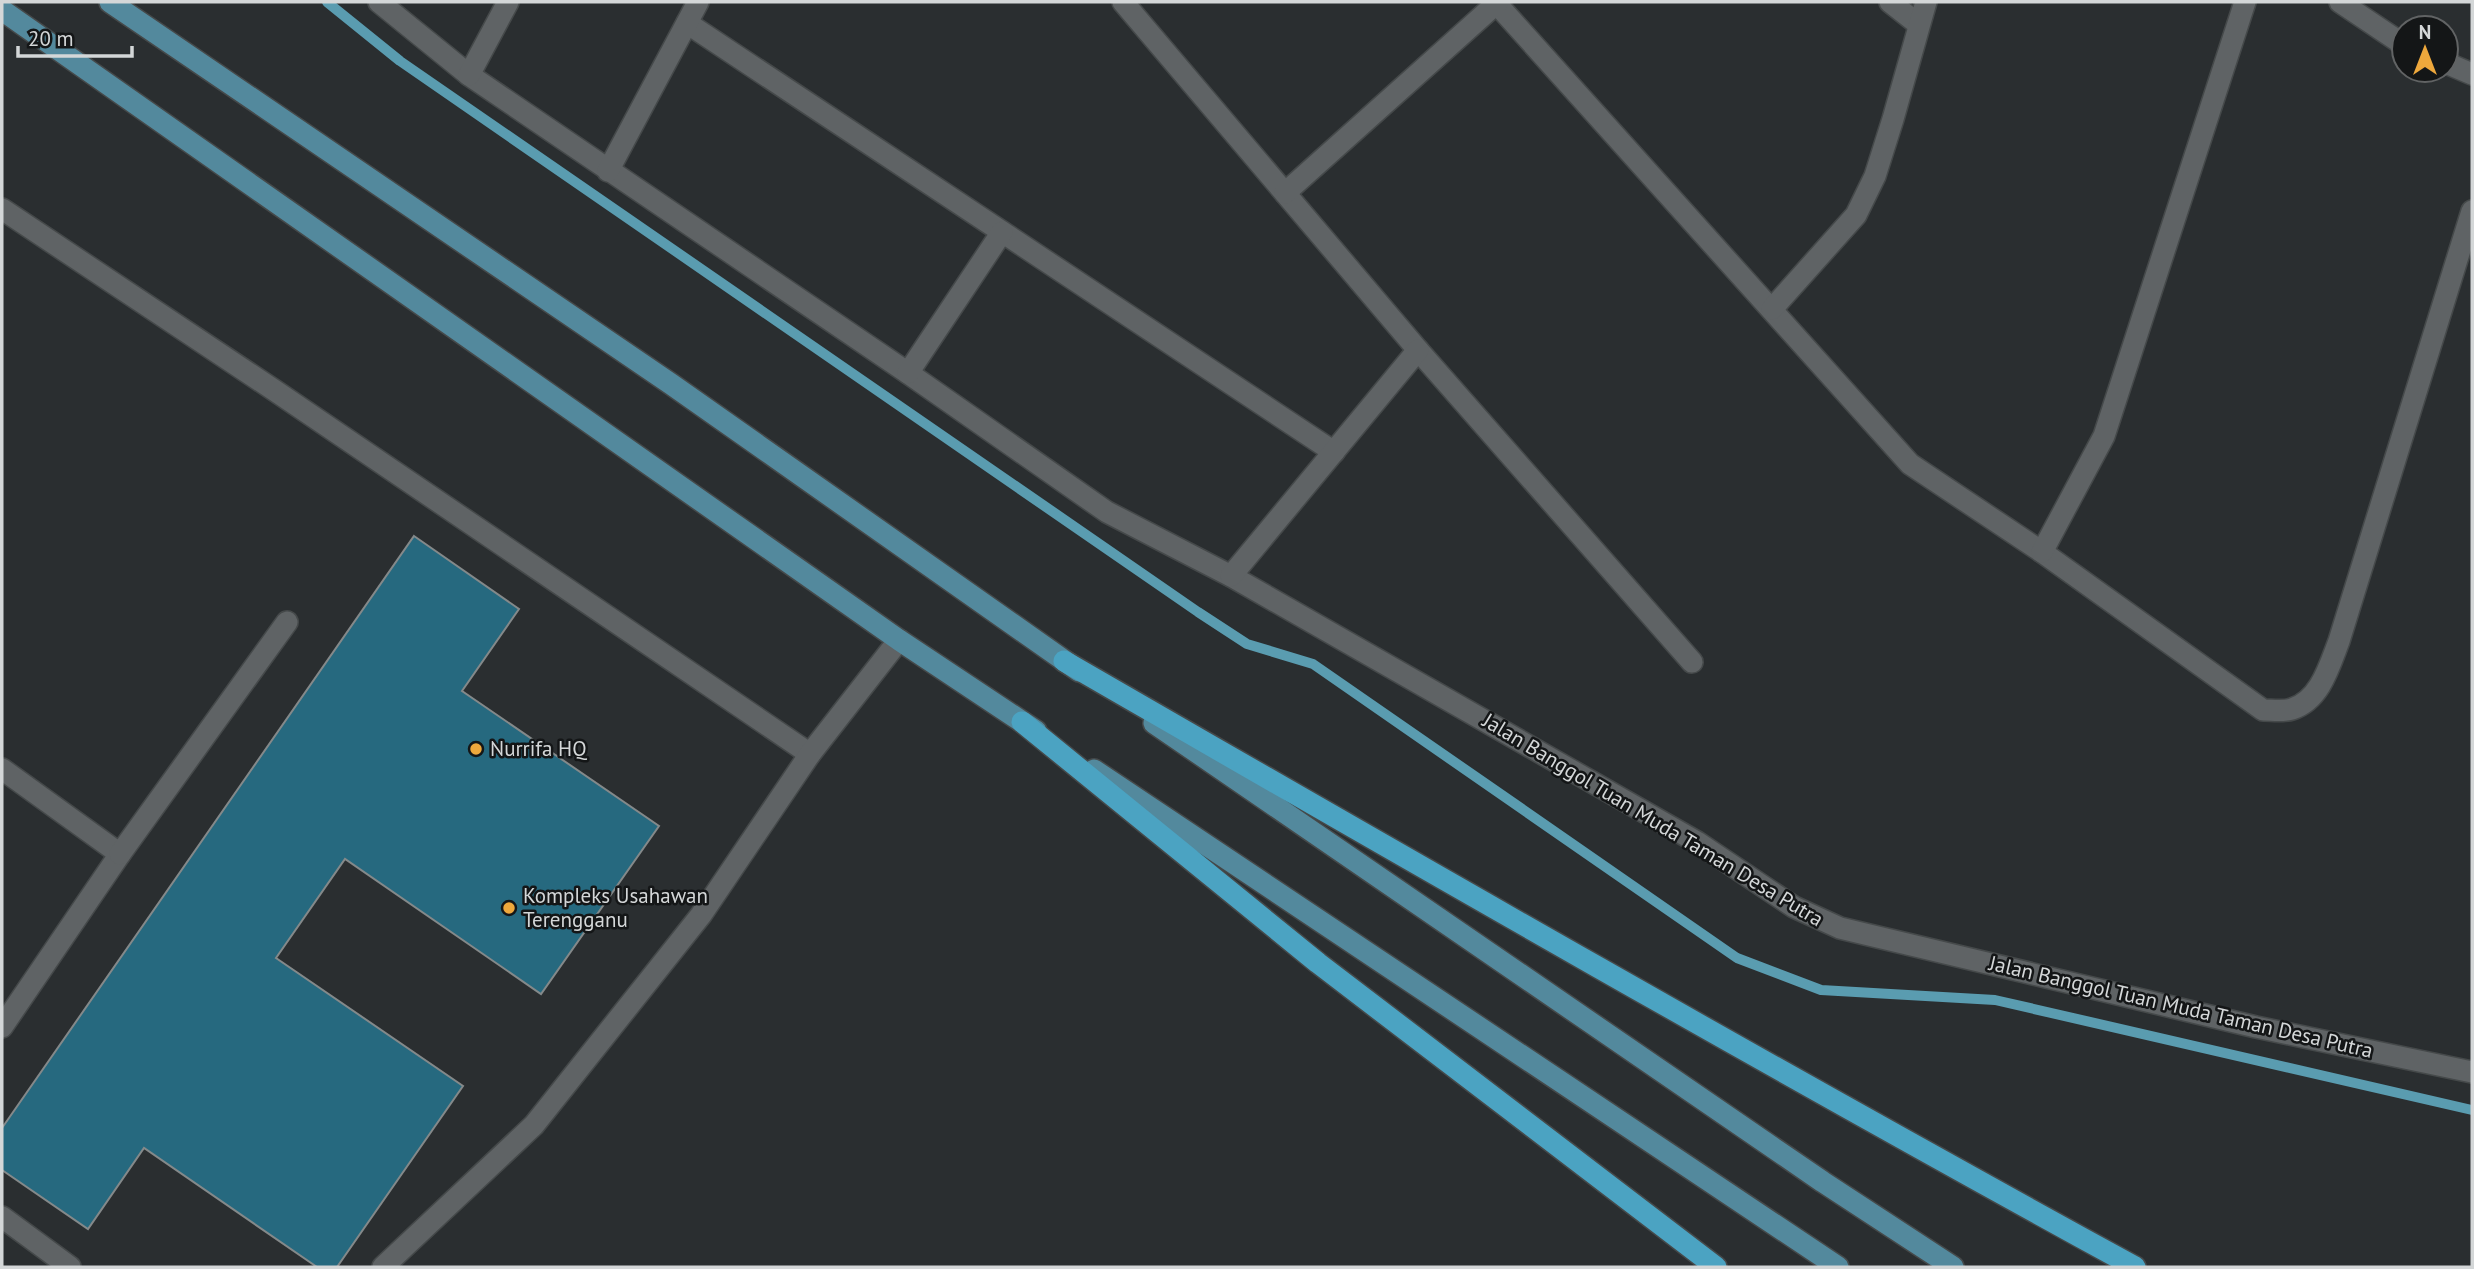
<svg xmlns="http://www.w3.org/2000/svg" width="2474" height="1269" font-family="'PT Sans',sans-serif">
  <rect width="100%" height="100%" fill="#2a2e30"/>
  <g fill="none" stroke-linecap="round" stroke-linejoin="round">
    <!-- stream -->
    <path stroke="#5a9cb0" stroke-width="10" d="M 327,2 L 400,61 L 1198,612 L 1247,644 L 1313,664 L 1737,958 L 1821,990 L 1995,1000 L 2472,1110"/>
  </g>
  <!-- building -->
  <path fill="#26697f" stroke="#84898a" stroke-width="2" d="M 414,536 L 519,609 L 462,691 L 659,826 L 541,994 L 345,859 L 276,958 L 463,1086 L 337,1267 L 317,1267 L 144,1148 L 88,1229 L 2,1170 L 2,1128 Z"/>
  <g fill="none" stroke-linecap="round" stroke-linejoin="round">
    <!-- minor casing -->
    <g stroke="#45494a" stroke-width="24">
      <g id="minor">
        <path d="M 379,2 L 469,75 L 908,373 L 1107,512 L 1231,576 L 1697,842 L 1794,907 L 1840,928 L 1865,934 L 2256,1027 L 2472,1072"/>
        <path d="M 1123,2 L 1418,350 L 1692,662"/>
        <path d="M 1890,2 L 1918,24"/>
        <path d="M 2340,2 L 2404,45"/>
        <path d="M 1496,3 L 1910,464 L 2042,552 L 2263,710 C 2272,710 2283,712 2292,709 C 2320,700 2329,667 2339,641 L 2472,211"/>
        <path d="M 687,23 L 1334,452"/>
        <path d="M 2446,63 L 2472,74"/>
        <path d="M 469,75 L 508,2"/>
        <path d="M 608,171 L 698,2"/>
        <path d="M 1285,193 L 1498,2"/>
        <path d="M 2,209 L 274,390 L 810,754"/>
        <path d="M 1772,309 L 1856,215 L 1875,176 L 1893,119 L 1926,2"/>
        <path d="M 908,373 L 1002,232"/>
        <path d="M 2042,552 L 2104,436 L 2245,2"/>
        <path d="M 1231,576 L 1418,350"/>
        <path d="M 2,769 L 120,854 L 2,1027"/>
        <path d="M 120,854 L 287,622"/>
        <path d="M 2,1217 L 70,1267"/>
        <path d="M 383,1267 L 534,1125 L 701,915 L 810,754 L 899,640"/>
      </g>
    </g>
    <!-- major casing -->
    <g stroke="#45494a" stroke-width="24">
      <g id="major">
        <path d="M 110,2 L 671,384 L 1079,671"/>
        <path d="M 2,10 L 899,640 L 1036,731"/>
        <path d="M 1154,723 L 1823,1182 L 1953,1267"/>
        <path d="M 1094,770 L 1838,1267"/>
      </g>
    </g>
    <!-- highway casing -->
    <g stroke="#45494a" stroke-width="24">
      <g id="highway">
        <path d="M 1064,661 C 1419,866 1775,1070 2135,1267"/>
        <path d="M 1022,722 L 1318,963 L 1716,1267"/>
      </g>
    </g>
    <!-- minor -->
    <use href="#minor" stroke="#5f6365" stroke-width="21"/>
    <!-- major -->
    <use href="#major" stroke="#53899d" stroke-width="21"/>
    <!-- highway -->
    <use href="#highway" stroke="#4ba3c2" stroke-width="21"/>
  </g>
  <!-- markers -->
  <g fill="#eea83c" stroke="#141617" stroke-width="2.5">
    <circle cx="476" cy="749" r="7"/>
    <circle cx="509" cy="908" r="7"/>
  </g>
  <g text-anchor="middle" stroke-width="5" stroke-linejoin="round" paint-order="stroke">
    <!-- poi labels -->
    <g font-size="21" fill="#d4d7d8" stroke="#141617" text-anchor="start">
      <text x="490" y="756">Nurrifa HQ</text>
      <text x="523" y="903">Kompleks Usahawan<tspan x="523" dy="24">Terengganu</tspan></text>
    </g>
    <!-- street labels -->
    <g font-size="21" fill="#d4d7d8" stroke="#141617">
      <text transform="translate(1653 820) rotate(31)" y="7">Jalan Banggol Tuan Muda Taman Desa Putra</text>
      <text transform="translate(2181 1007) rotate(13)" y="7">Jalan Banggol Tuan Muda Taman Desa Putra</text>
    </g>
  </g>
  <!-- border -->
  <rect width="2474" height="1269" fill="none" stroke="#d4d7d8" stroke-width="7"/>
  <!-- north arrow -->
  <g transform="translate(2425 49)"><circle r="33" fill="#141617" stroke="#616364" stroke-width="2"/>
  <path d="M0-5L12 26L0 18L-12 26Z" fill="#eea83c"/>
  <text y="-10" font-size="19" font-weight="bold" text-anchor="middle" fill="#d4d7d8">N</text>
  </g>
  <!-- scale -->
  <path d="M18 46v10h114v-10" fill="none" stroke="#d4d7d8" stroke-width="3.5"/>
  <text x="28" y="46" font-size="21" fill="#d4d7d8" stroke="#141617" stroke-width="5" paint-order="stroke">20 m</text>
</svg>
